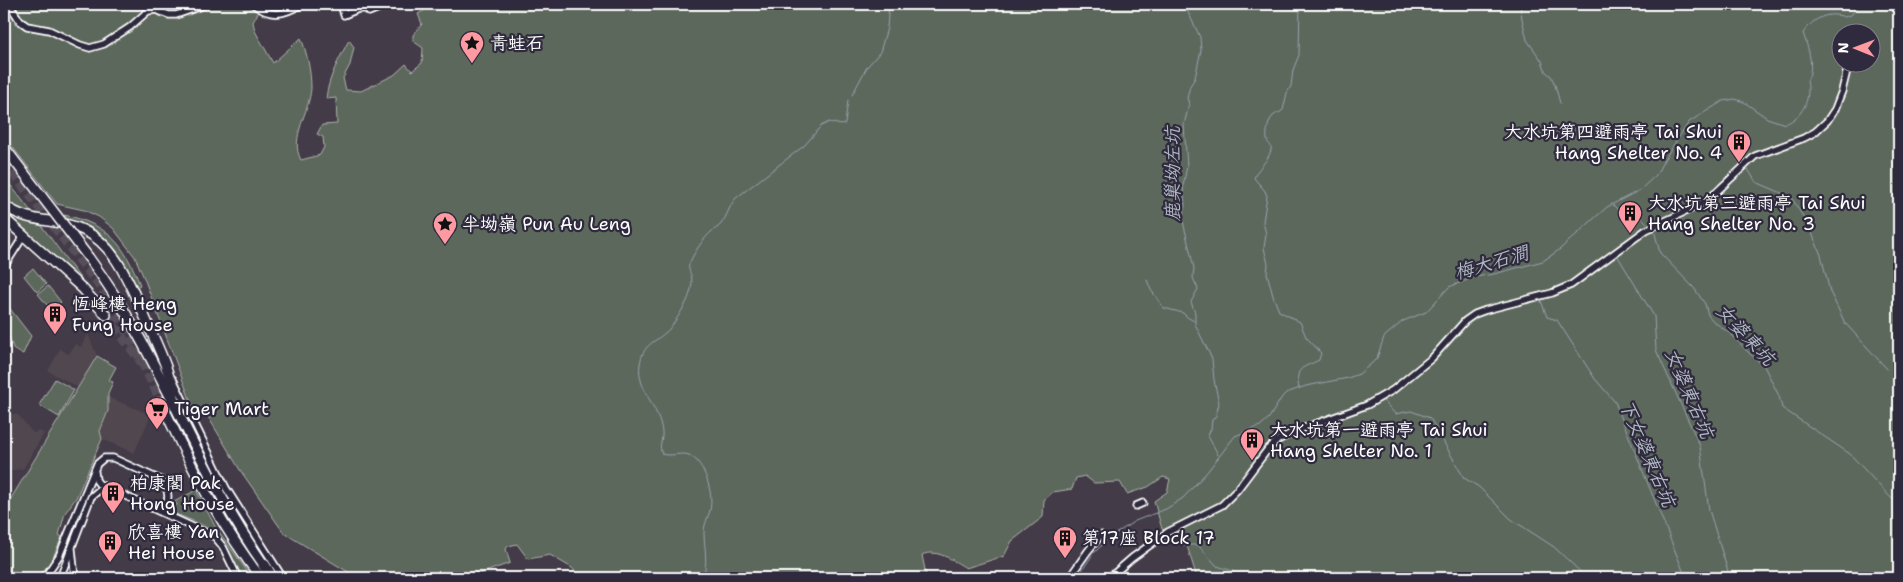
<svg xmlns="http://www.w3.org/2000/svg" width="1903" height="582" font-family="'Shantell Sans','LXGW WenKai TC',sans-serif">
  <rect width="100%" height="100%" fill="#433b48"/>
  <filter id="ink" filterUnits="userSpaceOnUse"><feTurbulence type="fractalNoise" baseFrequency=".02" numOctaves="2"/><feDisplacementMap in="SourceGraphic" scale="10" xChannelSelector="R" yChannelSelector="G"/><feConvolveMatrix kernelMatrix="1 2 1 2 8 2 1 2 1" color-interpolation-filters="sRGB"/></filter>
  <g filter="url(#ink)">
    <!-- built -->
    <g fill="#51474f">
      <path d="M 88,334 L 97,356 L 79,388 L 48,371 L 60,349 L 69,354 L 75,344 L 81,347 Z"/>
      <path d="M 108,397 L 151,415 L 134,453 L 102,439 L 100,432 L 108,411 Z"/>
      <path d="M 14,414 L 18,415 L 33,433 L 39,431 L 44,433 L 23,469 L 8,471 L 4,469 L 4,416 Z"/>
    </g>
    <!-- green -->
    <g fill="#5d675c" stroke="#aeb3ae" fill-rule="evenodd">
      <path d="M 4,4 L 292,4 L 285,8 L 263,4 L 253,22 L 255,31 L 273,63 L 301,38 C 307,53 311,71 311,88 C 310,111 289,138 301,160 L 320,155 L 324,147 L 323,137 L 317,134 L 322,125 L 337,124 L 336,98 L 326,99 C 328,78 339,59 349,40 L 354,47 L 350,65 L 343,78 L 346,90 L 361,91 L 394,75 L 406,64 L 412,71 L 422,63 L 423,48 L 413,41 L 413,35 L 422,24 L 418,14 L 435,4 L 1899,4 L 1899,578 L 1197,578 L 1184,536 L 1162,529 L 1154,501 L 1167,492 L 1170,479 L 1163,477 L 1148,487 L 1127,494 L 1120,482 L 1094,483 L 1085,476 L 1076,478 L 1072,489 L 1053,492 L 1044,500 L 1043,517 L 1012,541 L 1004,556 L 966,568 C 954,561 936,548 922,555 L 926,575 L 917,578 L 581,578 L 572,568 L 550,555 L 528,559 L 517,544 L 508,546 L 506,549 L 510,563 L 474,576 L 474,578 L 358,578 L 284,533 L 240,470 L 207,415 L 197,418 L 144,278 L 135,257 L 113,228 L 99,217 L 84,210 L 57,204 L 4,136 ZM 1840,32 L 1870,32 L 1870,62 L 1840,62 Z"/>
      <path d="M 4,177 L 34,215 L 10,206 L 4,200 Z"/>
      <path d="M 4,208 L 18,218 L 41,225 L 91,293 C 63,264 31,240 4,211 Z"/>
      <path d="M 64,215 C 108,224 125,245 140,285 L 134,288 L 118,258 L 71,222 Z"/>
      <path d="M 33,268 L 46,284 L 37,292 L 24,276 Z"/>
      <path d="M 48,286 L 61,302 L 51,310 L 38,294 Z"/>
      <path d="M 4,301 L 31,336 L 23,354 L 14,350 L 4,323 Z"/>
      <path d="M 97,356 L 116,367 L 109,380 L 113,382 L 108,393 L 108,411 L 100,431 L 102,439 L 76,498 L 65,513 L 59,535 L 62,537 L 49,566 L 35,578 L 21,578 L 20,575 L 14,572 L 4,574 L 4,510 Z"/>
      <path d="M 55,379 L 74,390 L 59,417 L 39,405 Z"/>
      <path d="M 196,490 L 215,526 L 252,578 L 241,578 C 233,562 224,540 209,529 C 198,522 185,518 173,513 L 177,504 L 174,502 Z"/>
    </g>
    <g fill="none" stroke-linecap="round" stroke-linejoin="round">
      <!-- stream -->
      <g stroke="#97a3b1" stroke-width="1">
        <path d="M 1184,4 L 1200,37 L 1201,50 L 1195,78 L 1190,86 L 1187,98 L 1189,104 L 1184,125 L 1187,166 L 1183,186 L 1185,206 L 1182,217 L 1194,268 L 1193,278 L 1198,289 L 1191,302 L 1195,313 L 1195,324 L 1212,359 L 1214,380 L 1219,403 L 1216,416 L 1212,420 L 1211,429 L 1208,435 C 1208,438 1216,449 1218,455"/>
        <path d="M 1520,4 L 1522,19 L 1527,40 L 1542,61 L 1546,72 L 1551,76 L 1555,85 L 1560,103"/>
        <path d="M 852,95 L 867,67 L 880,52 L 887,28 L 889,4"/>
        <path d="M 1746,166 L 1756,182 L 1791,197 L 1809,226 L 1821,255 L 1830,292 L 1845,323 L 1887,369"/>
        <path d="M 1613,205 L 1621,213 L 1638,214 L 1647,223"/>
        <path d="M 1654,230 L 1660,253 L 1694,288 L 1705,304 L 1708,315 L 1713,321 L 1733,336 L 1749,353 L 1764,366 L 1779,396 L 1782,408 L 1850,454 L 1891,498 L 1899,503"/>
        <path d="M 1617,255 L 1654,316 L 1656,350 L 1700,446 L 1709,510 L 1730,578"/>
        <path d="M 1147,280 L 1151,290 L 1164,308 L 1183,313 L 1187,317 L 1194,321"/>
        <path d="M 1540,298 L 1547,317 L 1557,320 L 1595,379 L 1615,402 L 1686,578"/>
        <path d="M 1299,388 C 1294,367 1303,368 1319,360 L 1321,353 L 1306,337 L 1300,322 L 1279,311 L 1273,296 L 1267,273 L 1268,264 L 1264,248 L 1266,234 L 1263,222 L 1267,196 L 1265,191 L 1254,178 C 1258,167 1268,162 1271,150 C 1272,144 1268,145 1267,140 C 1266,133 1268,121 1273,116 C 1276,113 1280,113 1283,110 L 1287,93 L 1291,86 L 1293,70 L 1299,55 L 1300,4"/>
        <path d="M 1382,399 L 1395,414 L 1411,411 L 1430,418 L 1464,478 L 1479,487 L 1511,519 L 1554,547 L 1587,578"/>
        <path d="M 1170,533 L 1176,534 L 1183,545 L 1198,545 L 1217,566 L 1233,571 L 1236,578"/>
        <path d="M 702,578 C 709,565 704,547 704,533 C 704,524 708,518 710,510 C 714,495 705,462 689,455 C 681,452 671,457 662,454 C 658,446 663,440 662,432 C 660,407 636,390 640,364 C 643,345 652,344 665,333 C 671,329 681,312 685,305 C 689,298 694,284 691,276 C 690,271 687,268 690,262 C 695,251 703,239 712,231 C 715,229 719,227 721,224 C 727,217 729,206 736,198 L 805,145 L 821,126 L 829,122 L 841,125 L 845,124 L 848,100"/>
        <path d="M 1077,578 L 1093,554 L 1109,538 L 1135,521 L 1166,509 L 1183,498 L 1207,472 L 1235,436 L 1260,426 L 1269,418 L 1282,397 L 1286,393 L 1306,386 L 1348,378 L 1359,374 L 1371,364 L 1377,358 L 1384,337 L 1403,321 L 1426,312 L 1449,287 L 1475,277 L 1494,274 L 1543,261 L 1559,250 L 1607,207 L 1640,190 L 1656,175 L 1665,158 L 1689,122 L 1723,101 L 1735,99 L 1744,102 L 1767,118 L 1785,124 C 1803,117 1811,99 1807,81 C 1815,66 1808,48 1803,33 C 1814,18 1827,11 1845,17 L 1852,14 L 1860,4"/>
      </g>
      <!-- secondary-tunnel -->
      <path stroke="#564f5a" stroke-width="9" stroke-dasharray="9 4.5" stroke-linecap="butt" d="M 106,315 L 143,365"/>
      <!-- primary-tunnel -->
      <path stroke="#564f5a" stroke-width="9" stroke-dasharray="9 4.5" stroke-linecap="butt" d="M 4,162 L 100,287 L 132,342 L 161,402"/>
      <!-- street casing -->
      <g stroke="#fff" stroke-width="9">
        <g id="street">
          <path d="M 9,4 L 20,21 L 27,26 L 49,30 L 80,45 L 90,48 L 104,44 L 130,27 L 148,11 L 156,10 L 169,15 L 176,15 L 207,4"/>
          <path d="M 253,4 C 271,18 284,15 302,4"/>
          <path d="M 341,4 L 344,15 L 358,9 L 367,9 L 369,12 L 379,8"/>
          <path d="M 1864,31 L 1864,32"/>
          <path d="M 4,267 L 23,237"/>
          <path d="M 173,379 L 226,488 L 283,578"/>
          <path d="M 95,472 L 96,480 L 99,484 L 215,537 L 223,547 L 238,578"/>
          <path d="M 1136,506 L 1143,503"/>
          <path d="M 72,549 L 75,578"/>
          <path d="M 44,578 L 59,556 L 97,464 L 104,458 L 113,458 L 161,480 C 170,490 171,504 159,511"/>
          <path d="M 60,578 L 91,497 L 99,490 L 110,489"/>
          <path d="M 1069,578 L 1088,551 L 1101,535"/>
          <path d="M 1109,578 L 1132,558 L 1168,532 L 1222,505 L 1237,490 L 1268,449 L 1278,440 L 1296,431 L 1367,405 L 1393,390 L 1432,358 L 1465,321 L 1475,314 L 1486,310 L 1552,293 L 1571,285 L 1646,230 L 1695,207 L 1710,198 L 1755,156 L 1804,138 L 1815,132 L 1827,121 L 1835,109 L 1842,91 L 1849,62"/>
        </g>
      </g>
      <!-- secondary casing -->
      <g stroke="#fff" stroke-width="12">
        <g id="secondary">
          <path d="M 4,205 C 30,225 55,217 83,230 C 116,245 129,284 144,315 C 151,332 160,350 166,367 C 170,378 172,390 174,401"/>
          <path d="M 4,218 L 83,289 L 106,315"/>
        </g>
      </g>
      <!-- primary casing -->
      <g stroke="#fff" stroke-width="12">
        <g id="primary">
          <path d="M 89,258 C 160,353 195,468 264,565"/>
          <path d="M 161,402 C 190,464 219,524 261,578"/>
        </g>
      </g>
      <!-- highway casing -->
      <g stroke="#fff" stroke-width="15">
        <path id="highway" d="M 264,565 L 272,578"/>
      </g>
      <!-- street -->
      <use href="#street" stroke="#2f2a3d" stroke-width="5.5"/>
      <!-- secondary -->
      <use href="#secondary" stroke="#2f2a3d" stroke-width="9"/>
      <!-- primary -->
      <use href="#primary" stroke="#2f2a3d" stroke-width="9"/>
      <!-- highway -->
      <use href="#highway" stroke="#2f2a3d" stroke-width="11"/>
      <!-- primary-bridge casing -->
      <g stroke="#fff" stroke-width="12" stroke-linecap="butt">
        <path id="primary-bridge" d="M 4,147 L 89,258"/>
      </g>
      <!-- primary-bridge -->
      <use href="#primary-bridge" stroke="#2f2a3d" stroke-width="9"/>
    </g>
  </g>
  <!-- icons -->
  <defs>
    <g id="sight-pin" transform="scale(1.25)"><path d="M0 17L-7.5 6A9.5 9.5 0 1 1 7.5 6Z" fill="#ff9aa2" stroke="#2f2a3d"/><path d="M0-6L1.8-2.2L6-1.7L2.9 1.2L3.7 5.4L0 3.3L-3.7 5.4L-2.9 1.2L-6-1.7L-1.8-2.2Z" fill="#111"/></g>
    <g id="building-pin" transform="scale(1.25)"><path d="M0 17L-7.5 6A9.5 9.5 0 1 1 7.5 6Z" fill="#ff9aa2" stroke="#2f2a3d"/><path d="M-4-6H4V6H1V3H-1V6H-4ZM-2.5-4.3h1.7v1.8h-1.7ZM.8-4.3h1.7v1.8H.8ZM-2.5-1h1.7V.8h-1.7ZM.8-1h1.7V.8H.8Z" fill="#111"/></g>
    <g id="supermarket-pin" transform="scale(1.25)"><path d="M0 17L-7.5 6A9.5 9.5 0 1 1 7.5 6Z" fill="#ff9aa2" stroke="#2f2a3d"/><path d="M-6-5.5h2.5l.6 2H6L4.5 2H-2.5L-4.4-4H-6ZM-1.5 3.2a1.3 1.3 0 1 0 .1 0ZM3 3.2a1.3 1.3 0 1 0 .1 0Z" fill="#111"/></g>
  </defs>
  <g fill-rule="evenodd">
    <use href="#sight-pin" x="472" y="43"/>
    <use href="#building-pin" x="1739" y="142"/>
    <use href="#building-pin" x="1630" y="213"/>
    <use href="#sight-pin" x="445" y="224"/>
    <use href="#building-pin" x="55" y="314"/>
    <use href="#supermarket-pin" x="157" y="409"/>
    <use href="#building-pin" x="1252" y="440"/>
    <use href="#building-pin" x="113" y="493"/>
    <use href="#building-pin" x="1065" y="538"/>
    <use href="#building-pin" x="110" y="542"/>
  </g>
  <g text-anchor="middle" stroke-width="4.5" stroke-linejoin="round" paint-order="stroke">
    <!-- poi labels -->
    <g font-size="18" fill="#fff" stroke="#2f2a3d" text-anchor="start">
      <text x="490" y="49">青蛙石</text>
      <text x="1722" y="138" text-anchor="end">大水坑第四避雨亭 Tai Shui<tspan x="1722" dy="21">Hang Shelter No. 4</tspan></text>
      <text x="1648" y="209">大水坑第三避雨亭 Tai Shui<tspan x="1648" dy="21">Hang Shelter No. 3</tspan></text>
      <text x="462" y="230">半坳嶺 Pun Au Leng</text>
      <text x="72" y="310">恆峰樓 Heng<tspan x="72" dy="21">Fung House</tspan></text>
      <text x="174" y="415">Tiger Mart</text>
      <text x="1270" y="436">大水坑第一避雨亭 Tai Shui<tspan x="1270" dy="21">Hang Shelter No. 1</tspan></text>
      <text x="130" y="489">柏康閣 Pak<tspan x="130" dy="21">Hong House</tspan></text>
      <text x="128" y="538">欣喜樓 Yan<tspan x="128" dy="21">Hei House</tspan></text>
      <text x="1082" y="544">第17座 Block 17</text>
    </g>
    <!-- water labels -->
    <g font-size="19" font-style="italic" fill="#b1bac4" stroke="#2f2a3d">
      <text transform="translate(1172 174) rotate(-90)" y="7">鹿巢坳左坑</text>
      <text transform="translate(1491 262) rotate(-16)" y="7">梅大石澗</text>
      <text transform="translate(1746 334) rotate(47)" y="7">女婆東坑</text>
      <text transform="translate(1690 393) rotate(67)" y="7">女婆東右坑</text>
      <text transform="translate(1648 453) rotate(67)" y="7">下女婆東右坑</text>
    </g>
  </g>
  <!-- margin -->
  <rect width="1903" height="582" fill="none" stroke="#2f2a3d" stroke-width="20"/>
  <rect x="10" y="10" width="1883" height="562" fill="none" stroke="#fff" stroke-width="2" filter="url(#ink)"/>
  <!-- north arrow -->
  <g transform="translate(1856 48) rotate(271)"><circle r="24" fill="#2f2a3d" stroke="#827f8b"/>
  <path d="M0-4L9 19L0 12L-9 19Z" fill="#ff9aa2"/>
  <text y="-8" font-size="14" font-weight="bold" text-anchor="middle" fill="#ffffff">N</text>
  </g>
</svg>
